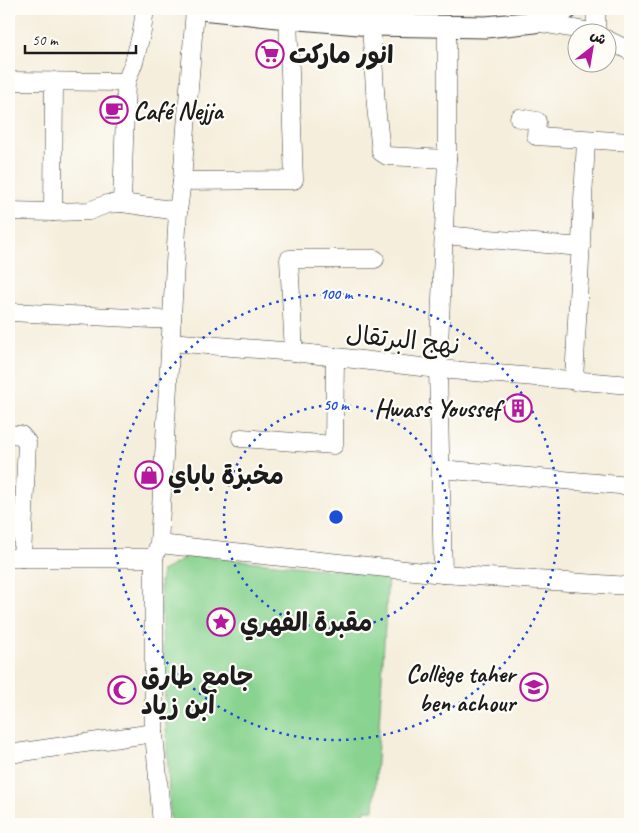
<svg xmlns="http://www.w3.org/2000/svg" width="639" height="833" font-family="Caveat,'Playpen Sans Arabic',sans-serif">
  <rect width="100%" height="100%" fill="#fdfcf7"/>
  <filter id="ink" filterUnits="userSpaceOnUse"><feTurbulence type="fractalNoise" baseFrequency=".02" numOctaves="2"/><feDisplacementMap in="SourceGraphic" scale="10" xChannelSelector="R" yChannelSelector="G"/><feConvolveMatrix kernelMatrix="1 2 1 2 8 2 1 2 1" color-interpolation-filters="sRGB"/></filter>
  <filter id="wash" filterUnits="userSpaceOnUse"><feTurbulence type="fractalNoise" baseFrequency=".0096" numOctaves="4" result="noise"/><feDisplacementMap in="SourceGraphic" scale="20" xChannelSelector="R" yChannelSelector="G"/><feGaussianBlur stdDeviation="1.12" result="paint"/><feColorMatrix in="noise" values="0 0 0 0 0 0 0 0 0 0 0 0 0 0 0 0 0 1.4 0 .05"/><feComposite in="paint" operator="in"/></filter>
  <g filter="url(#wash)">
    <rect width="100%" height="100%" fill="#f5eedc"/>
    <!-- green -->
    <path fill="#89d390" stroke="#527856" d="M 191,555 L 388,576 L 374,810 L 365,810 L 364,815 L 280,824 L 172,824 L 170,817 L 160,582 L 162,571 Z"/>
  </g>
  <g filter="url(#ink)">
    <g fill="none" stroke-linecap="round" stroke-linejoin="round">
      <!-- minor casing -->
      <g stroke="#3d3c39" stroke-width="19">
        <g id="minor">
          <path d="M 145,9 L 142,31 L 134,62 L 126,82 L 122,203 L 178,211"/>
          <path d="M 406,9 L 406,25"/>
          <path d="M 596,9 L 596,32"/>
          <path d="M 535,22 L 592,32"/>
          <path d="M 371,25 L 376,106 L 381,152 L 387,156 L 447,159"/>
          <path d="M 606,39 L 630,51"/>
          <path d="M 9,81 L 126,82"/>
          <path d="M 519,118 L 537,121 L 536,136 L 630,142"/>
          <path d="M 182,181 L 294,180 L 288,18"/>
          <path d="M 9,211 L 53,212 L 89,211 L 107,204 L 122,203"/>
          <path d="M 53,212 L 54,81"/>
          <path d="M 443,235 L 581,247"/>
          <path d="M 9,312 L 172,320"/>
          <path d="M 170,342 L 294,352 L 438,369 L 630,385"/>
          <path d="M 294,352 L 289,259 L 375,259"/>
          <path d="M 574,381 L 586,140"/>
          <path d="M 9,434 L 21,435 L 27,442 L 22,558"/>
          <path d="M 241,438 L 334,445 L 335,357"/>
          <path d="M 441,469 L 630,486"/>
          <path d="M 159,544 L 443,574 L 630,586"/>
          <path d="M 9,558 L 154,558"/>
          <path d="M 443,574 L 438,369 L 447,159 L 447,26"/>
          <path d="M 9,754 L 154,733"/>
          <path d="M 162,824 L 154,733 L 154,558 L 159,544 L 178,211 L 182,181 L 195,9"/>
        </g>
      </g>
      <!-- tertiary casing -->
      <g stroke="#3d3c39" stroke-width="23">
        <path id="tertiary" d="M 201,9 L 288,18 L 371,25 L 486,27 L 535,22 L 567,9"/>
      </g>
      <!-- minor -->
      <use href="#minor" stroke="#fff" stroke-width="18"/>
      <!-- tertiary -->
      <use href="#tertiary" stroke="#fff" stroke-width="21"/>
    </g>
  </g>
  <!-- distance rings -->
  <g fill="none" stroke="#1d4ed8" stroke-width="2.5" stroke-dasharray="2.5 5">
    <circle cx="336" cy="517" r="112"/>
    <circle cx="336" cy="517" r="223"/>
  </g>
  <!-- icons -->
  <defs>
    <g id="supermarket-ring" transform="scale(1.4375)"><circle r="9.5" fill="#fdfcf7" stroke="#b5179e" stroke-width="1.5"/><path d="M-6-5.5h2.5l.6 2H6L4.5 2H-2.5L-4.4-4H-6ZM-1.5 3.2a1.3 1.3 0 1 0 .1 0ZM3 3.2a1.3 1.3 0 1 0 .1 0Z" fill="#b5179e"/></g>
    <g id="cafe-ring" transform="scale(1.4375)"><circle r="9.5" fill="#fdfcf7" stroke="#b5179e" stroke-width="1.5"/><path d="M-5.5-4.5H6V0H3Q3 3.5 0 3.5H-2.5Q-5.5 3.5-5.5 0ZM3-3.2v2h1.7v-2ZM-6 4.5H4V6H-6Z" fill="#b5179e"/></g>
    <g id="building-ring" transform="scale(1.4375)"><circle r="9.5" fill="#fdfcf7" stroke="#b5179e" stroke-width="1.5"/><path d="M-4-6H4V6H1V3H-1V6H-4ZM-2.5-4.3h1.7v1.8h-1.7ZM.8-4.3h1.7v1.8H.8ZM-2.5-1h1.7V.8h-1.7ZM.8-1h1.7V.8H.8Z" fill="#b5179e"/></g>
    <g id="shop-ring" transform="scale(1.4375)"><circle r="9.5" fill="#fdfcf7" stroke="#b5179e" stroke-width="1.5"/><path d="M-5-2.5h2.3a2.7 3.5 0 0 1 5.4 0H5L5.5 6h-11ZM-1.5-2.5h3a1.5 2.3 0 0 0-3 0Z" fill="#b5179e"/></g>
    <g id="sight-ring" transform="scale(1.4375)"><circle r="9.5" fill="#fdfcf7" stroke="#b5179e" stroke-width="1.5"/><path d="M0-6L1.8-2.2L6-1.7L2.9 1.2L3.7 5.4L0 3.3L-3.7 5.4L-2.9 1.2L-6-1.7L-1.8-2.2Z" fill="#b5179e"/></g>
    <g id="school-ring" transform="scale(1.4375)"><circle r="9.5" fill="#fdfcf7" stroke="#b5179e" stroke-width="1.5"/><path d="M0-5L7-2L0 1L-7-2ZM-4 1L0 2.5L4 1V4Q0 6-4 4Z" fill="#b5179e"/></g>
    <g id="mosque-ring" transform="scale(1.4375)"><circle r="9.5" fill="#fdfcf7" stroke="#b5179e" stroke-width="1.5"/><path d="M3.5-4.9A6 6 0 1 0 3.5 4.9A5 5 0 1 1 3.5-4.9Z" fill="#b5179e"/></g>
  </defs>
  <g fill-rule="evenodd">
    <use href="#supermarket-ring" x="270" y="54"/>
    <use href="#cafe-ring" x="114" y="110"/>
    <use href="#building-ring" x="518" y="408"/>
    <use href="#shop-ring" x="149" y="475"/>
    <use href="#sight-ring" x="221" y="622"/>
    <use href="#school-ring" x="534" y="687"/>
    <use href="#mosque-ring" x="122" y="690"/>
  </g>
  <g text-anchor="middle" stroke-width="4.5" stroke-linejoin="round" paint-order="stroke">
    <!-- poi labels -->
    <g font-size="25" font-weight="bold" fill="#1c1c1c" stroke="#fdfcf7" text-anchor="start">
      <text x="289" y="63">انور ماركت</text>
      <text x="133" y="119">Café Nejja</text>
      <text x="499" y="417" text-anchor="end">Hwass Youssef</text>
      <text x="168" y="484">مخبزة باباي</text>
      <text x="240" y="631">مقبرة الفهري</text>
      <text x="515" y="682" text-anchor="end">Collège taher<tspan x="515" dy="29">ben achour</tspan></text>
      <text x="141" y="685">جامع طارق<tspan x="141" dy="29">ابن زياد</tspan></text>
    </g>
    <!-- street labels -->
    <g font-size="25" fill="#1c1c1c" stroke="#fdfcf7">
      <text transform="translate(403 339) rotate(6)" y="9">نهج البرتقال</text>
    </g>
  </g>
  <circle cx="336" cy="517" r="8" fill="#1d4ed8" stroke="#fdfcf7" stroke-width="2.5"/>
  <g font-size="15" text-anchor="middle" font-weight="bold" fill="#1d4ed8" stroke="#fdfcf7" stroke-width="4.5" stroke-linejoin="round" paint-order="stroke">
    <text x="336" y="299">100 m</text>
    <text x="336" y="410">50 m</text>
  </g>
  <!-- margin -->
  <rect width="639" height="833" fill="none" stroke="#fdfcf7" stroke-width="30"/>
  <!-- north arrow -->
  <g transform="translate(592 48) rotate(31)"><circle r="24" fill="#fdfcf7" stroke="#a3a29f"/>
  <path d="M0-4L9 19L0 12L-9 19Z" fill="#b5179e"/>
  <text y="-8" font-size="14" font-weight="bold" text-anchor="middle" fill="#1c1c1c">ش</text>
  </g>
  <!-- scale -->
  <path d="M25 45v8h111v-8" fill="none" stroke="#1c1c1c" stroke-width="2.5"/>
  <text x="32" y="45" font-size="15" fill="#1c1c1c" stroke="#fdfcf7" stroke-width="4" paint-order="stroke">50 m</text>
</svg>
